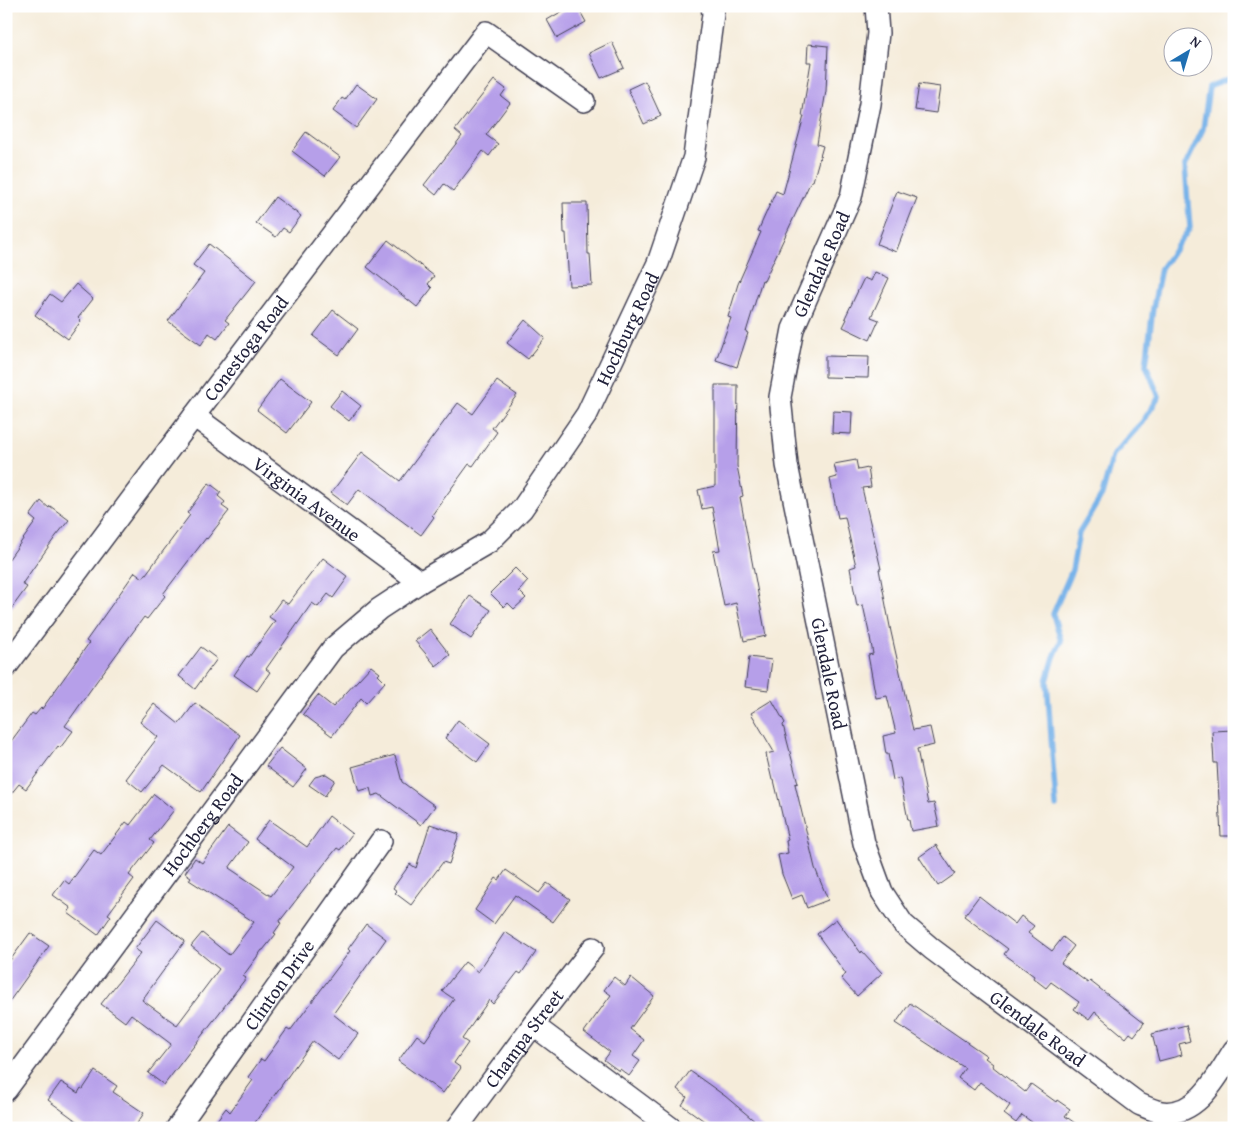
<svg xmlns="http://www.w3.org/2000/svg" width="1240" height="1134" font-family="'Gentium Book Plus',serif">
  <rect width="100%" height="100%" fill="#fff"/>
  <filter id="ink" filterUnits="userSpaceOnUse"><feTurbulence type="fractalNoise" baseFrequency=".02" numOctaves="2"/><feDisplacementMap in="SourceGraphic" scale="10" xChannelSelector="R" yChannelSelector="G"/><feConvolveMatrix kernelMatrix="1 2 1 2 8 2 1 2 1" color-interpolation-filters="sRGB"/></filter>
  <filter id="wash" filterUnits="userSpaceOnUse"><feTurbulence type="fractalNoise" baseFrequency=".0096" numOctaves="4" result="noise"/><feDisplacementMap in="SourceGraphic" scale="20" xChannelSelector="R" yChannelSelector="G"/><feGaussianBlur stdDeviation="1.12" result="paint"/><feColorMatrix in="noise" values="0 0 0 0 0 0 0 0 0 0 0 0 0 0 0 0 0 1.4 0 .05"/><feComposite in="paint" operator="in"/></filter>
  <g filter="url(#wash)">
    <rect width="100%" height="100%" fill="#f5ecda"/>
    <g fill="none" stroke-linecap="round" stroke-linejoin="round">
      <!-- stream -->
      <path stroke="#78b3e9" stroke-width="5.5" d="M 1056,806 L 1047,681 L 1054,657 L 1061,641 L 1053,614 L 1072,570 L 1079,533 L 1102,495 L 1113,455 L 1141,424 L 1159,397 L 1146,365 L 1153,308 L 1161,268 L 1190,228 L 1185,166 L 1203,129 L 1209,87 L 1234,76"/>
    </g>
    <g id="blocks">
      <!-- building -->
      <g fill="#b69fe9">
        <path d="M 571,6 L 577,6 L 586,22 L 557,38 L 547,20 Z"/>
        <path d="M 612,42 L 624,68 L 601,78 L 589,53 Z"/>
        <path d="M 808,44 L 828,46 L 826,91 L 817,144 L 823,146 L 813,181 L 811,181 L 764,281 L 762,280 L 746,332 L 748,333 L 737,367 L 716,360 L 731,318 L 728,317 L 738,284 L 761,232 L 758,231 L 776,191 L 783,194 L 804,116 L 802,116 L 811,62 L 807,62 Z"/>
        <path d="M 494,80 L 506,89 L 501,96 L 510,103 L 486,135 L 498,144 L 489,156 L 483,151 L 453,191 L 444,184 L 436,195 L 424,185 L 462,136 L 455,130 Z"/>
        <path d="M 645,81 L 661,116 L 644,124 L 628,89 Z"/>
        <path d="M 356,84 L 377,99 L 356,128 L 333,111 L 342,98 L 345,100 Z"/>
        <path d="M 919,84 L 940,87 L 936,113 L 915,110 Z"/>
        <path d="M 306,132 L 340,157 L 325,176 L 292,151 Z"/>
        <path d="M 897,191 L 917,198 L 896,252 L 877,244 Z"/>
        <path d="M 275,197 L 301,216 L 289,232 L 283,228 L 276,237 L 256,223 Z"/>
        <path d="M 563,203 L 587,203 L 588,254 L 590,254 L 592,285 L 569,286 L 566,233 L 564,233 Z"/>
        <path d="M 388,240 L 434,276 L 428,284 L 432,288 L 417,307 L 367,267 Z"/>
        <path d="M 209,244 L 256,281 L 225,320 L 229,323 L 217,339 L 209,333 L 201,345 L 168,321 L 204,273 L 193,265 Z"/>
        <path d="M 875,272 L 889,278 L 871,317 L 879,320 L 870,340 L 843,327 L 847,319 L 845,318 L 864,278 L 871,281 Z"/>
        <path d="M 76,284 L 93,299 L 78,318 L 81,321 L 68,339 L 35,315 L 50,294 L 61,302 Z"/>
        <path d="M 333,310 L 358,329 L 339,355 L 313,336 Z"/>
        <path d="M 525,320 L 545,338 L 528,359 L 507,343 Z"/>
        <path d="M 825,356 L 869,357 L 868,378 L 825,377 Z"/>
        <path d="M 280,379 L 311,402 L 287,433 L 257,410 Z"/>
        <path d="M 497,381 L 517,395 L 492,428 L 497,432 L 473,466 L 469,464 L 432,515 L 434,517 L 421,535 L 359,489 L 347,505 L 331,493 L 362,452 L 400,481 L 458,403 L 473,414 Z"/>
        <path d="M 715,385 L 738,385 L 737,466 L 743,496 L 740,497 L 766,636 L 744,641 L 736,603 L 724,606 L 713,551 L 720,550 L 712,507 L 702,509 L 698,490 L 715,486 Z"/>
        <path d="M 342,391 L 361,406 L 349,421 L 330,406 Z"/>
        <path d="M 833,411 L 852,412 L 851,434 L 832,433 Z"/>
        <path d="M 856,460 L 858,470 L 868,468 L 871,487 L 862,488 L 881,569 L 879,569 L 891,632 L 913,730 L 930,727 L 934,745 L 917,749 L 928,804 L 934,803 L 939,826 L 911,831 L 909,820 L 908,820 L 900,778 L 893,780 L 888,754 L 886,754 L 883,736 L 896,733 L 887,696 L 876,698 L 868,655 L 873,654 L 870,637 L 863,605 L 857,606 L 850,568 L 856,566 L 853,553 L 845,517 L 838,518 L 830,479 L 837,477 L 834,464 Z"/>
        <path d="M 209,483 L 221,492 L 218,496 L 225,502 L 222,506 L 229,511 L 207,539 L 206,538 L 163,594 L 165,596 L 147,619 L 144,617 L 96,682 L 65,726 L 73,731 L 60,748 L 58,746 L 26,789 L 19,784 L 6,800 L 6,748 L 32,713 L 35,715 L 41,708 L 42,709 L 89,643 L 86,641 L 135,572 L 143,578 L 190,515 L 187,513 Z"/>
        <path d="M 41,501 L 49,508 L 50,506 L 69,520 L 56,536 L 22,584 L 27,587 L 6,616 L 6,563 L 36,521 L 30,516 Z"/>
        <path d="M 323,558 L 348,577 L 333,598 L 328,594 L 318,607 L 312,603 L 266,669 L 270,672 L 257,691 L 234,675 L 247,656 L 249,657 L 275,621 L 269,617 L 281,600 L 288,604 Z"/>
        <path d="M 515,568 L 528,581 L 519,591 L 526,598 L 514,609 L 508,603 L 504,607 L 490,593 Z"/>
        <path d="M 470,596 L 491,610 L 471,639 L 450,624 Z"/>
        <path d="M 430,629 L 450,655 L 436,666 L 415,641 Z"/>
        <path d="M 201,647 L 217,659 L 195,689 L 179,676 Z"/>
        <path d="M 749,657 L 772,660 L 768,690 L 745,687 Z"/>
        <path d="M 371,666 L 380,673 L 378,675 L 385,682 L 366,703 L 361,698 L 332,736 L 303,714 L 318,695 L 333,707 Z"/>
        <path d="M 772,700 L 785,723 L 783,725 L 798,783 L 795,784 L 815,868 L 828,900 L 807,908 L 802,895 L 792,899 L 782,874 L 778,855 L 788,853 L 786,841 L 788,840 L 774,780 L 772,780 L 766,754 L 774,752 L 751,713 Z"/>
        <path d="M 195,703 L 240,735 L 201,792 L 164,765 L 142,792 L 126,779 L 158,737 L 140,722 L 154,704 L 179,724 Z"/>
        <path d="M 458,720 L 490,744 L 477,762 L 445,738 Z"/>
        <path d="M 1234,730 L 1234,836 L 1221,836 L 1217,763 L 1214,763 L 1212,731 Z"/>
        <path d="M 280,748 L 307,769 L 293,787 L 266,766 Z"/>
        <path d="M 395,755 L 402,782 L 435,806 L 421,825 L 379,794 L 372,796 L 370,788 L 359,791 L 352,767 Z"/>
        <path d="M 326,774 L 335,780 L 325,796 L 309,785 L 315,777 Z"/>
        <path d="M 154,794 L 174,810 L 150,840 L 154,843 L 129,875 L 134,879 L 108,914 L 111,916 L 98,935 L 68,913 L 71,908 L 53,895 L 64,880 L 69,884 L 94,850 L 101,855 L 126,822 L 130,825 Z"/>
        <path d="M 329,816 L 352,834 L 340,850 L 337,848 L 329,858 L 279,922 L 281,923 L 274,933 L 276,934 L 263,950 L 262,950 L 243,976 L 246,978 L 164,1085 L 148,1073 L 171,1044 L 131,1014 L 125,1022 L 101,1004 L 141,953 L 135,949 L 157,920 L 185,941 L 142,1000 L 177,1025 L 219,969 L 191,946 L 202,933 L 229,955 L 254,922 L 189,880 L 191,877 L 185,873 L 195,858 L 202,863 L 228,827 L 248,842 L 229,868 L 271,896 L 293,867 L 255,839 L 269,820 L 307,847 Z"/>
        <path d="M 430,824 L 459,834 L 449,864 L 443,862 L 411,905 L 395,893 L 397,891 L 393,888 L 410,864 L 416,868 Z"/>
        <path d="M 936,845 L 955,874 L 938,886 L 919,857 Z"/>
        <path d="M 506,870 L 539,893 L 547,883 L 570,899 L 553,922 L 515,895 L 494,924 L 475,910 L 496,878 L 499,880 Z"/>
        <path d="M 979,896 L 1015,924 L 1021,916 L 1034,926 L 1028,933 L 1052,951 L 1063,937 L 1074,946 L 1061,963 L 1088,983 L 1090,981 L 1144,1023 L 1134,1036 L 1130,1033 L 1126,1038 L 1095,1012 L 1089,1020 L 1074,1009 L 1079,1002 L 1051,982 L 1046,988 L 1033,978 L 1034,976 L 1004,954 L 1008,949 L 964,916 Z"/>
        <path d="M 836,919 L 861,953 L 862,951 L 882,973 L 857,996 L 841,978 L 846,974 L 817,934 Z"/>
        <path d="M 366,924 L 386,939 L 333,1014 L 358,1034 L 338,1060 L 313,1041 L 251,1128 L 211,1128 L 226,1108 L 230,1112 L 253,1080 L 248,1077 L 261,1059 L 264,1061 L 287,1029 L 290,1031 L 350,951 L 348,949 Z"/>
        <path d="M 505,932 L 536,952 L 521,974 L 518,972 L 493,1004 L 489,1000 L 462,1039 L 468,1043 L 454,1063 L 461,1068 L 443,1093 L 398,1061 L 417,1035 L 425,1041 L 454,999 L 442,991 L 452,978 L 465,962 L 478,972 Z"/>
        <path d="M 30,933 L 49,946 L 6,1006 L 6,966 Z"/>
        <path d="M 614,977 L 625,986 L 631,977 L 654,996 L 630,1029 L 644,1040 L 633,1056 L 640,1061 L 629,1076 L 620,1069 L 619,1071 L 604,1060 L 610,1052 L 584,1032 L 611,995 L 604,990 Z"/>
        <path d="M 910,1003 L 987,1056 L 985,1058 L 993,1064 L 992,1066 L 1025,1092 L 1031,1084 L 1056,1102 L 1057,1100 L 1070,1109 L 1065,1116 L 1082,1128 L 1040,1128 L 1022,1115 L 1016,1123 L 1004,1114 L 1010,1105 L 980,1082 L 974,1090 L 958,1078 L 965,1068 L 896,1023 Z"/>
        <path d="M 1186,1025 L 1190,1041 L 1179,1044 L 1182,1055 L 1159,1061 L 1152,1034 Z"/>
        <path d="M 95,1071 L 117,1086 L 113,1092 L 144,1113 L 134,1128 L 86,1128 L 48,1100 L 61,1082 L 78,1093 L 81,1088 L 83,1089 Z"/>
        <path d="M 690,1071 L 725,1096 L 763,1128 L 714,1128 L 682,1105 L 687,1097 L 677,1089 Z"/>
      </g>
    </g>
  </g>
  <g filter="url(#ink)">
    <use href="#blocks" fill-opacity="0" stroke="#424053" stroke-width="1"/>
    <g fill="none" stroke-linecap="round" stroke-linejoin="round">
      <!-- minor casing -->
      <g stroke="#424053" stroke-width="24">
        <g id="minor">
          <path id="s1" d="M 876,6 L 878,33 L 870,104 L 851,197 L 793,329 L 780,397 L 787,465 L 864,843 L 882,892 L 903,924 L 932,949 L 1139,1104 C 1146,1107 1154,1111 1161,1112 C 1198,1117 1217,1076 1234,1050"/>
          <path id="s2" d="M 194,416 L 420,582"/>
          <path id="s3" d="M 6,667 L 194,416 L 486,32 L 584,101"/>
          <path d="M 533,1025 L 671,1128"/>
          <path id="s4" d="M 6,1090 L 333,648 L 379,609 L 420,582 L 489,542 L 522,509 L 587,414 L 658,263 L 694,157 L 713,14 L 712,6"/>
          <path id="s5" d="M 177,1128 L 381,841"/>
          <path id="s6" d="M 457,1128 L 533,1025 L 593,948"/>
        </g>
      </g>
      <!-- minor -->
      <use href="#minor" stroke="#fff" stroke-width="21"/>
    </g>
  </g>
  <g text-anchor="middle" stroke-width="4" stroke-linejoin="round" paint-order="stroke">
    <!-- street labels -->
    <g font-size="19" fill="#22223b" stroke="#fff">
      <text transform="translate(821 264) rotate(-66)" y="7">Glendale Road</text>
      <text dy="7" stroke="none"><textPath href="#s4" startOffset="995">Hochburg Road</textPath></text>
      <text dy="7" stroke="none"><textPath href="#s3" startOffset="399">Conestoga Road</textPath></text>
      <text dy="7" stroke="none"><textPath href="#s2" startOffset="140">Virginia Avenue</textPath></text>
      <text dy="7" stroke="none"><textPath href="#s1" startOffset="688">Glendale Road</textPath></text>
      <text dy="7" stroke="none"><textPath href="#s4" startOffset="330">Hochberg Road</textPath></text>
      <text dy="7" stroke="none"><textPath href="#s5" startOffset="176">Clinton Drive</textPath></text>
      <text dy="7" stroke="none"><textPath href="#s1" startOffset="1122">Glendale Road</textPath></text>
      <text dy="7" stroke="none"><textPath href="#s6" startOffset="112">Champa Street</textPath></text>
    </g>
  </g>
  <!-- margin -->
  <rect width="1240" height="1134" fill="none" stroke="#fff" stroke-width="25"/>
  <!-- north arrow -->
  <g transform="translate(1188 52) rotate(38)"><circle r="24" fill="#ffffff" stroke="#a7a7b1"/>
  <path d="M0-4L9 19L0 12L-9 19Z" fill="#1f6fb2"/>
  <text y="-8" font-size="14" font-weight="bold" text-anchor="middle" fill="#22223b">N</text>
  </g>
</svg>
